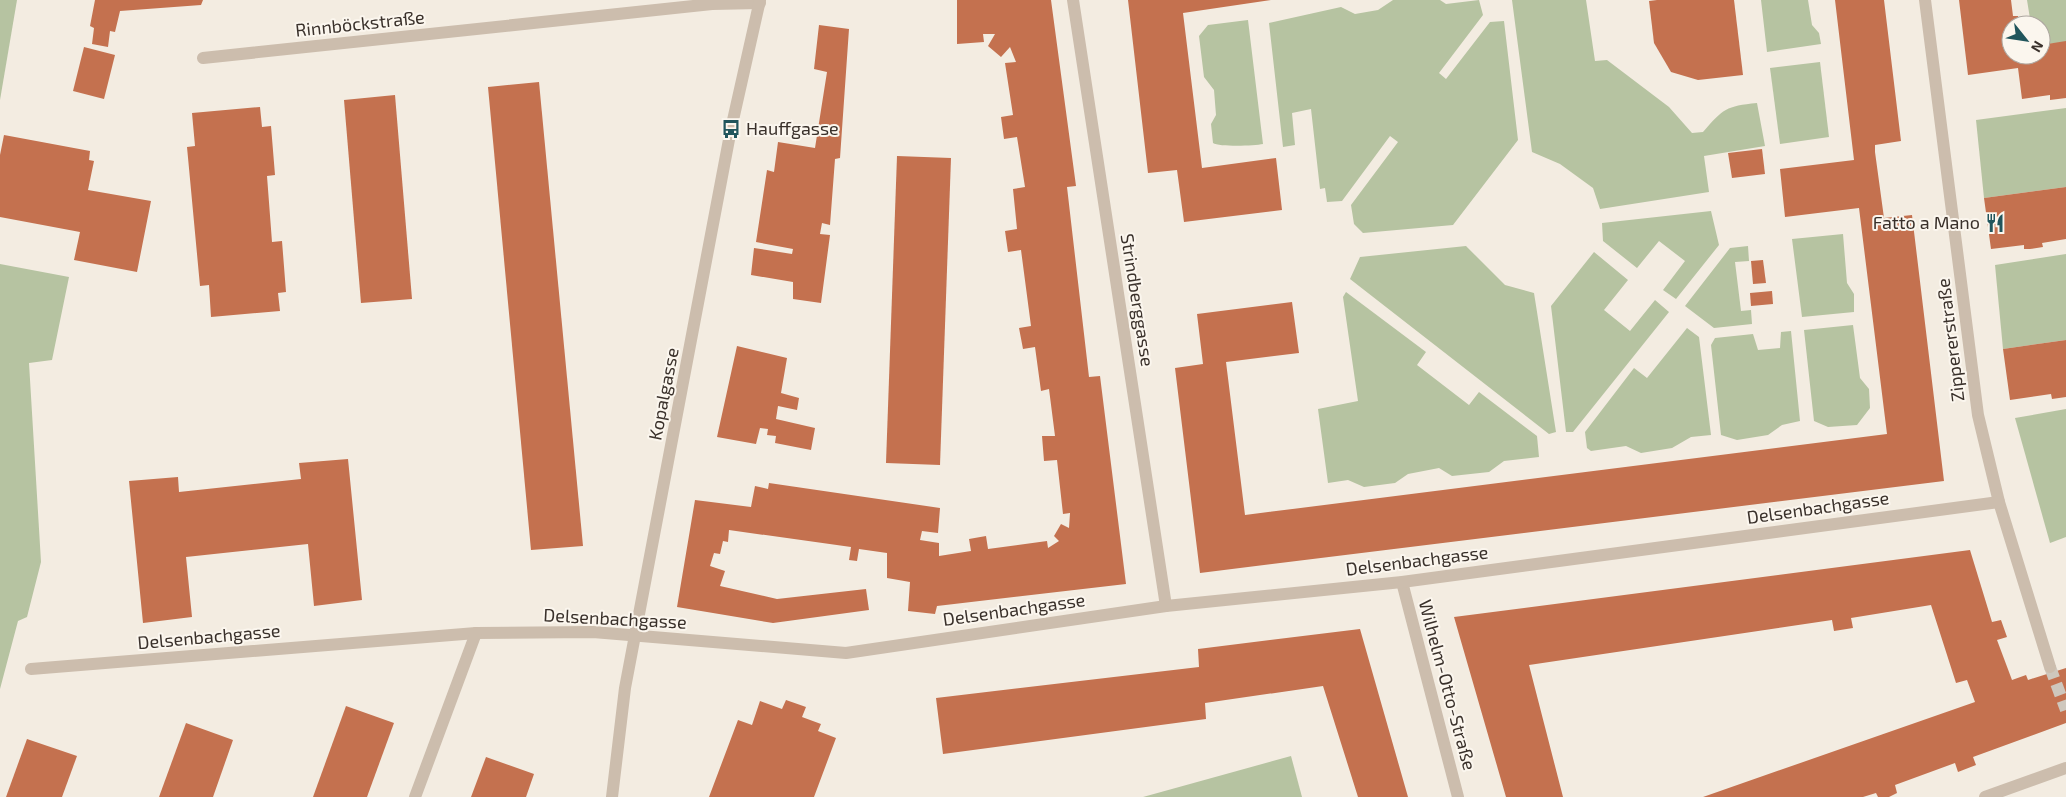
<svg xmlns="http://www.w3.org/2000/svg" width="2066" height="797" font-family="'Exo 2',sans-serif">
  <rect width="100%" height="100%" fill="#f3ece1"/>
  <!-- green -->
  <g fill="#b6c3a1">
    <path d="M 0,0 L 17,0 L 0,100 Z"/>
    <path d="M 1393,0 L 1440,0 L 1446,4 L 1479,0 L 1483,15 L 1439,73 L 1446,79 L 1490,22 L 1504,21 L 1518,140 L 1453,225 L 1363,233 L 1354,224 L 1351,205 L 1398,142 L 1390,136 L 1342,201 L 1327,202 L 1325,188 L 1320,189 L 1311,109 L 1292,113 L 1295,145 L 1283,147 L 1269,23 L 1341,7 L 1355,14 L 1378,10 Z"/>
    <path d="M 1512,0 L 1586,0 L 1595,61 L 1607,60 L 1669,107 L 1692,133 L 1703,132 C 1723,109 1726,106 1757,103 L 1765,146 L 1704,156 L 1709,192 L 1600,209 L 1593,188 L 1560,164 L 1532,152 Z"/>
    <path d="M 1761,0 L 1808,0 L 1812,25 L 1819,33 L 1821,44 L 1767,52 Z"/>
    <path d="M 2027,0 L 2066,0 L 2066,42 L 2041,45 L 2041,25 L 2031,25 Z"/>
    <path d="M 1248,20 L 1263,144 C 1254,146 1219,147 1213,143 L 1211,124 L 1216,115 L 1214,90 L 1204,77 L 1199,36 L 1208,25 Z"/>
    <path d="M 1820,62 L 1829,137 L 1780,144 L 1770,68 Z"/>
    <path d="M 2066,108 L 2066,187 L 1984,198 L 1976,120 Z"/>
    <path d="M 1711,211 L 1719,245 L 1676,299 L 1663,290 L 1685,261 L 1659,241 L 1637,268 L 1603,241 L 1602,223 Z"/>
    <path d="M 1843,234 L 1847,283 L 1854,294 L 1854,312 L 1802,317 L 1792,239 Z"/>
    <path d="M 1466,246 L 1505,285 L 1534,293 L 1556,432 L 1549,434 L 1350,279 L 1360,257 Z"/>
    <path d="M 1748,246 L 1749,261 L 1735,262 L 1741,311 L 1751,310 L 1752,324 L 1714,328 L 1685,306 L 1730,248 Z"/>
    <path d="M 1594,252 L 1628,280 L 1604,310 L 1630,331 L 1655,300 L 1669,312 L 1573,432 L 1566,432 L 1551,306 Z"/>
    <path d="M 2066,254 L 2066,340 L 2003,349 L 1995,265 Z"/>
    <path d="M 0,264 L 69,277 L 52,360 L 29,363 L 41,562 L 27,617 L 18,621 L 0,689 Z"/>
    <path d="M 1346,292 L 1426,352 L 1417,365 L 1469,405 L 1479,392 L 1537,436 L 1539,457 L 1504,461 L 1489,472 L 1452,476 L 1439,468 L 1408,474 L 1395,483 L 1364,487 L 1348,480 L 1328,483 L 1318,409 L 1358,401 L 1343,297 Z"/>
    <path d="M 1853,325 L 1860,378 L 1869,389 L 1870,408 L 1857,425 L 1828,427 L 1814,421 L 1804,330 Z"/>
    <path d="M 1687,328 L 1699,337 L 1711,435 L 1691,437 L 1672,448 L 1641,453 L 1626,446 L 1591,451 L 1587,448 L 1585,432 L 1634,368 L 1647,378 Z"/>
    <path d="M 1791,331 L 1800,421 L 1782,425 L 1768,435 L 1737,440 L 1721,435 L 1711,345 L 1715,338 L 1753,334 L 1758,350 L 1780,348 L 1781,332 Z"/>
    <path d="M 2066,409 L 2066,537 L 2050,543 L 2015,418 Z"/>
    <path d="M 1291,756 L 1302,797 L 1143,797 Z"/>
  </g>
  <!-- building -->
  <g fill="#c4714f">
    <path d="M 95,0 L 203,0 L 201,5 L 120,11 L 115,32 L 110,31 L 108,47 L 92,44 L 94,28 L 90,26 Z"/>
    <path d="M 957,0 L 1051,0 L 1076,186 L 1067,187 L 1089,377 L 1100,376 L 1126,584 L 937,606 L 935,614 L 908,611 L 910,582 L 887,578 L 887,553 L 859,549 L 857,561 L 849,560 L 851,547 L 729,530 L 728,542 L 723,541 L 720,554 L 714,553 L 710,566 L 725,571 L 720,586 L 777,599 L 866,589 L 869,610 L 773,623 L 677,607 L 695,500 L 751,507 L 755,486 L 768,489 L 769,483 L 940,508 L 938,533 L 922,531 L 920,540 L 939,543 L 939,556 L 971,551 L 969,539 L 986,536 L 988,549 L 1047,541 L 1048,548 L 1059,541 L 1054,536 L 1061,524 L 1069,528 L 1070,513 L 1063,514 L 1057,460 L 1044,461 L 1042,436 L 1055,436 L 1049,389 L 1041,391 L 1035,347 L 1023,349 L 1019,328 L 1031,326 L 1021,250 L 1008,252 L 1005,231 L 1017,229 L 1013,189 L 1025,187 L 1017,137 L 1004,139 L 1001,117 L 1013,115 L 1005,63 L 1016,62 L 1010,47 L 1001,57 L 988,46 L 995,34 L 983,34 L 984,42 L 957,44 Z"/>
    <path d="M 1128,0 L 1271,0 L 1183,13 L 1202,168 L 1276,158 L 1282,210 L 1184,222 L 1177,170 L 1148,173 Z"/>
    <path d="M 1657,0 L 1734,0 L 1743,75 L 1698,80 L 1671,72 L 1654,43 L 1649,1 Z"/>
    <path d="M 1835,0 L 1884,0 L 1901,141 L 1875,145 L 1875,152 L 1884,218 L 1912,215 L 1944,481 L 1200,573 L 1175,368 L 1203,364 L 1197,314 L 1292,302 L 1299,353 L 1226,362 L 1245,515 L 1887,434 L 1859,208 L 1785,217 L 1780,169 L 1854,160 Z"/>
    <path d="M 1959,0 L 2011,0 L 2013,16 L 2018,16 L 2019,25 L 2011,25 L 2011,55 L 2041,55 L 2041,45 L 2066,41 L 2066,98 L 2050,100 L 2050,95 L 2022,99 L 2018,68 L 1968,75 Z"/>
    <path d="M 819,25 L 849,29 L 840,158 L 835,159 L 830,225 L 822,223 L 820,234 L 830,235 L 821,303 L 793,299 L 793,282 L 751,275 L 754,248 L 792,254 L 793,249 L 756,242 L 767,170 L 774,172 L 778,142 L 815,148 L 827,72 L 814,69 Z"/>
    <path d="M 84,47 L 115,55 L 104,99 L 73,91 Z"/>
    <path d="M 539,82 L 583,546 L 531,550 L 488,87 Z"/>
    <path d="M 395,95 L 412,299 L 361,303 L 344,100 Z"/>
    <path d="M 260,107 L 262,127 L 271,126 L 275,175 L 267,176 L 272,242 L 282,241 L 286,292 L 278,293 L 280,311 L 211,317 L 209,285 L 200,286 L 187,147 L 195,146 L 192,113 Z"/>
    <path d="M 4,135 L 90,151 L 89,160 L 94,161 L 88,190 L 151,201 L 137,272 L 74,260 L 80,232 L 0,217 L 0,155 Z"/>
    <path d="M 1762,149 L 1765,174 L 1732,178 L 1728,153 Z"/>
    <path d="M 897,156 L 951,158 L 940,465 L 886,463 Z"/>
    <path d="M 2066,187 L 2066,239 L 2042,243 L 2043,247 L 2030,249 L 2024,249 L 2024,245 L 1991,249 L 1984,198 Z"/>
    <path d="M 1763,260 L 1766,283 L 1753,284 L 1751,261 Z"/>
    <path d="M 1772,291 L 1773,304 L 1751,306 L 1750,293 Z"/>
    <path d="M 2066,340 L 2066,397 L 2052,399 L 2051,394 L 2010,400 L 2003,349 Z"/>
    <path d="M 737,346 L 787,358 L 781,393 L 799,398 L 797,410 L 778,406 L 776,419 L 815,428 L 811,450 L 775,443 L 776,436 L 767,435 L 768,429 L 760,428 L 756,444 L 717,437 Z"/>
    <path d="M 348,459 L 362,600 L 314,606 L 308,544 L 186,557 L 192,617 L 143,623 L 129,481 L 178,477 L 179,492 L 301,479 L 299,463 Z"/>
    <path d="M 1970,550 L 1992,622 L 2001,620 L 2007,637 L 1997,640 L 2012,680 L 2026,675 L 2028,680 L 2066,668 L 2066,723 L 1973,757 L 1976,765 L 1958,772 L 1955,763 L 1895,785 L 1897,793 L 1889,797 L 1878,797 L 1876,793 L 1863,797 L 1703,797 L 1975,702 L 1967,680 L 1956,683 L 1931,605 L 1851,618 L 1853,628 L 1834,631 L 1832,620 L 1529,665 L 1563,797 L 1506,797 L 1454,617 Z"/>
    <path d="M 1360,629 L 1408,797 L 1358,797 L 1323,686 L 1205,703 L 1206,719 L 943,754 L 936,698 L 1199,667 L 1198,649 Z"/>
    <path d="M 786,700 L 806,707 L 802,717 L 821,724 L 818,731 L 836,738 L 814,797 L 709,797 L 738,720 L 752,725 L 760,701 L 782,709 Z"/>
    <path d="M 346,706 L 394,723 L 367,797 L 313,797 Z"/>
    <path d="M 186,723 L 233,740 L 213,797 L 159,797 Z"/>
    <path d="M 27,739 L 77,756 L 62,797 L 6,797 Z"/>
    <path d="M 486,757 L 534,774 L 526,797 L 471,797 Z"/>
  </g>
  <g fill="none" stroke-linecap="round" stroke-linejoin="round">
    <!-- minor-tunnel -->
    <path stroke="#cec7bd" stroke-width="12" stroke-dasharray="12 6" stroke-linecap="butt" d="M 2050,667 L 2066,710"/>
    <!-- minor -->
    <g stroke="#ccbdad" stroke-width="12">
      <path d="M 1073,0 L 1166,606"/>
      <path d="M 1925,0 L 1978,415 L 1999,502 L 2050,667"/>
      <path d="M 203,58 L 712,4 L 760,3"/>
      <path d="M 1402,582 L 1458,797"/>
      <path d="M 31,669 L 476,633 L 593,632 L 846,653 L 1166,606 L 1402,582 L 1999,502"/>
      <path d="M 415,797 L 476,633"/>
      <path d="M 612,797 L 625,688 L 731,129 L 760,0"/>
      <path d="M 1985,797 L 2066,768"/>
    </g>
  </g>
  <!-- icons -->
  <defs>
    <g id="bus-bare" transform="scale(1.5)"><path d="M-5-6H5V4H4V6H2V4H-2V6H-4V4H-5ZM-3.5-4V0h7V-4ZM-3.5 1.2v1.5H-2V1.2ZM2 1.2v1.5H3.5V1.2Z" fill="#21555c" stroke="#fbf6ee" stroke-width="2.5" paint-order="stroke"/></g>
    <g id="restaurant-bare" transform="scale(1.5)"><path d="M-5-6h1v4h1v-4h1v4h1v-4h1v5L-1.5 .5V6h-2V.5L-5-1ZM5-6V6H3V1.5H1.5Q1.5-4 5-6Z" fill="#21555c" stroke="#fbf6ee" stroke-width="2.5" paint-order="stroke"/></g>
  </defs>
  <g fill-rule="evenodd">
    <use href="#bus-bare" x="731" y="129"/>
    <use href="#restaurant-bare" x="1995" y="223"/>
  </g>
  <g text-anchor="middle" stroke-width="4" stroke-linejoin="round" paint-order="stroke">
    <!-- street labels -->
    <g font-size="18" fill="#3a312b" stroke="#fbf6ee">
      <text transform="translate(360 24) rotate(-6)" y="6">Rinnböckstraße</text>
      <text transform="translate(1137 300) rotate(81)" y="6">Strindberggasse</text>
      <text transform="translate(1951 340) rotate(-97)" y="6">Zippererstraße</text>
      <text transform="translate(664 394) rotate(-79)" y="6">Kopalgasse</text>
      <text transform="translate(1818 508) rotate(-8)" y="6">Delsenbachgasse</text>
      <text transform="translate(1417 561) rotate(-7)" y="6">Delsenbachgasse</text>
      <text transform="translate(1014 610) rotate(-8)" y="6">Delsenbachgasse</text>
      <text transform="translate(615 619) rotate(3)" y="6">Delsenbachgasse</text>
      <text transform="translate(209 637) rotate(-5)" y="6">Delsenbachgasse</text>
      <text transform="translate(1447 685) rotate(75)" y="6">Wilhelm-Otto-Straße</text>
    </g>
    <!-- poi labels -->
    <g font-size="18" fill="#3a312b" stroke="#fbf6ee" text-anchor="start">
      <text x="746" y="135">Hauffgasse</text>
      <text x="1980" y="229" text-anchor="end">Fatto a Mano</text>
    </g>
  </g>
  <!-- north arrow -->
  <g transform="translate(2026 40) rotate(120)"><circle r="24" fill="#fbf6ee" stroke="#aea7a0"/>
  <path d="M0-4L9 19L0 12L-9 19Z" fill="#21555c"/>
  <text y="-8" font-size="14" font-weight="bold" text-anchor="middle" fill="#3a312b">N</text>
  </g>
</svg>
